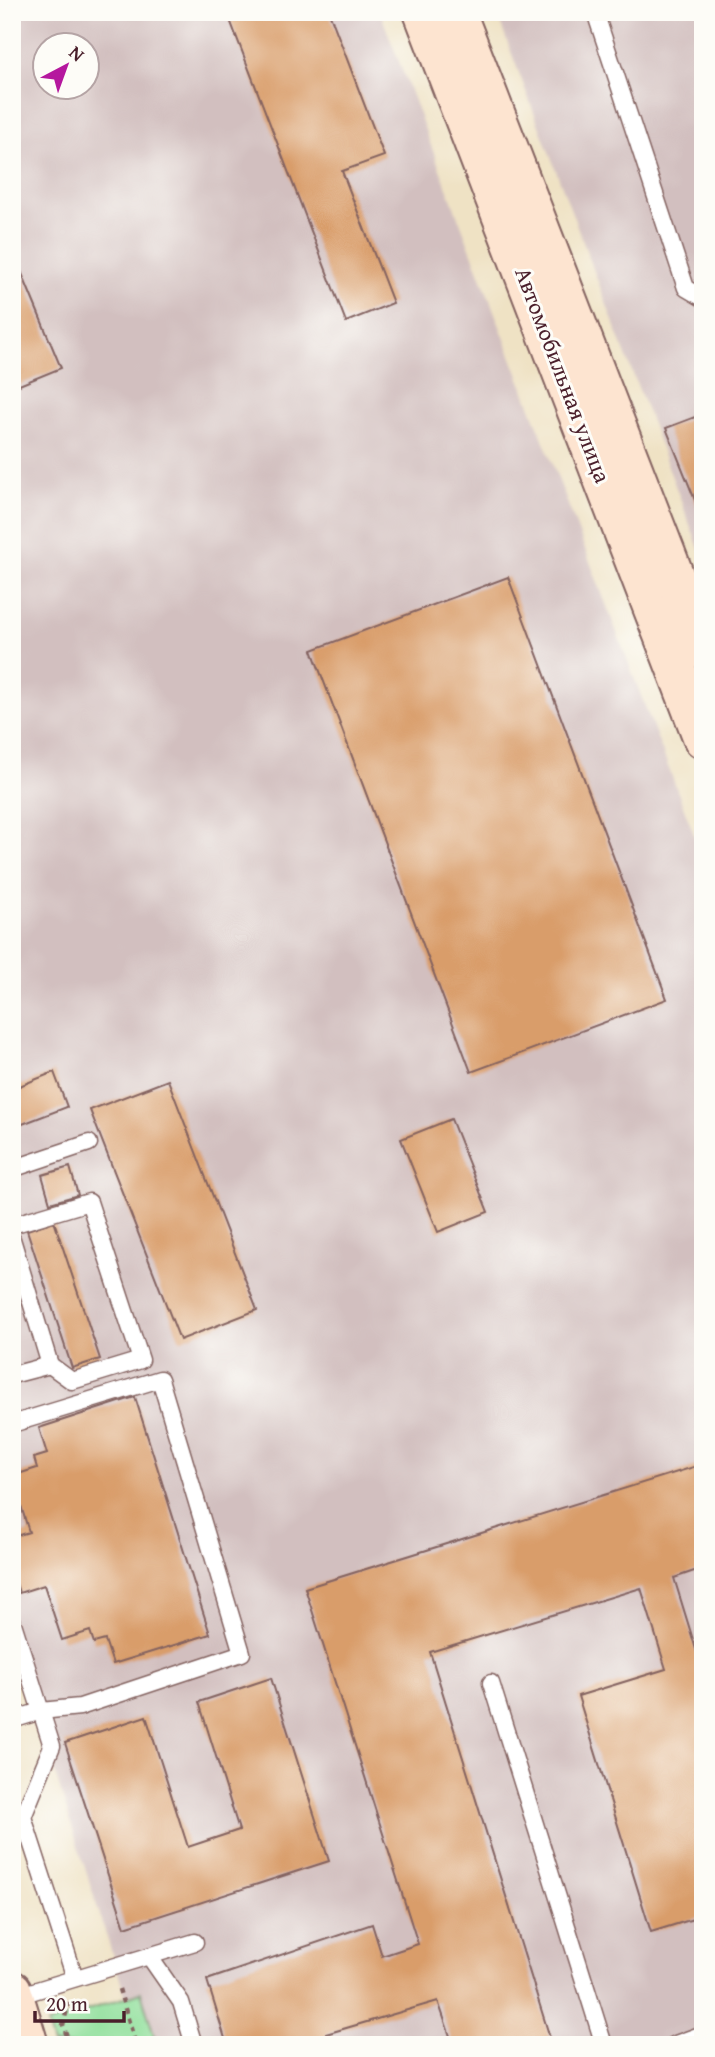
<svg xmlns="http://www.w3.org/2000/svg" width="715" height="2057" font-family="'Gentium Book Plus',serif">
  <rect width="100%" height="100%" fill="#fdfcf7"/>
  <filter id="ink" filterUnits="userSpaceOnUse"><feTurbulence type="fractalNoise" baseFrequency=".0143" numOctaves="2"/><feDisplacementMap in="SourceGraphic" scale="14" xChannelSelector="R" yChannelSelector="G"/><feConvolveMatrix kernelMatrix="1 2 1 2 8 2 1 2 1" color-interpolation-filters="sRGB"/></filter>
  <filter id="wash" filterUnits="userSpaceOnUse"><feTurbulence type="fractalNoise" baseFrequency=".00686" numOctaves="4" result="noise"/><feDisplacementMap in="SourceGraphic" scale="28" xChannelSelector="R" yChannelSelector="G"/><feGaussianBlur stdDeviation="1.57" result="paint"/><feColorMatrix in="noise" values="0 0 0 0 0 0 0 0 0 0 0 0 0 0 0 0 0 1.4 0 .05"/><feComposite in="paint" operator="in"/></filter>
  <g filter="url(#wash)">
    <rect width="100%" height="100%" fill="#efe2c4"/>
    <!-- industrial -->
    <g fill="#d2bfbf" fill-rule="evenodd">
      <path d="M 12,12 L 380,12 L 703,858 L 703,2045 L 141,2045 L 12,1637 ZM 46,46 L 88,46 L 88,88 L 46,88 Z"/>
      <path d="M 496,12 L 703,12 L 703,559 Z"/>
    </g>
    <!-- green -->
    <path fill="#92e09d" stroke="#6e8064" stroke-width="2" d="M 141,1992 L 157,2045 L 53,2045 L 47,2024 Z"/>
    <g id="blocks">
      <!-- building -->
      <g fill="#d99d6b">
        <path d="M 227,12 L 329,12 L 384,156 L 342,171 L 393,303 L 346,322 Z"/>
        <path d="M 20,269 L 61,368 L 12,388 L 12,273 Z"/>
        <path d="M 703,414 L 703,520 L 666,428 Z"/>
        <path d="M 508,577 L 667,999 L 471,1072 L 312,650 Z"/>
        <path d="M 54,1072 L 67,1107 L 12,1128 L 12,1089 Z"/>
        <path d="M 168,1080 L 257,1310 L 180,1340 L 90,1110 Z"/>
        <path d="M 451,1119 L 488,1212 L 438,1232 L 401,1139 Z"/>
        <path d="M 70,1167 L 78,1195 L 50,1203 L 42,1175 Z"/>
        <path d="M 54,1221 L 100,1359 L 72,1368 L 27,1230 Z"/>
        <path d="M 135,1397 L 210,1634 L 113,1664 L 105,1640 L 94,1643 L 90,1631 L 62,1640 L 44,1585 L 19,1593 L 12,1570 L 12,1537 L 29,1532 L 12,1476 L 37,1468 L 34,1458 L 47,1454 L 39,1428 Z"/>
        <path d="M 703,1464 L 703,1568 L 674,1578 L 699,1659 L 703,1658 L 703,1916 L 651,1932 L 578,1696 L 666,1669 L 641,1588 L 430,1652 L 551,2041 L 539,2045 L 453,2045 L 438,2001 L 326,2034 L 330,2045 L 227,2045 L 207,1980 L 372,1924 L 382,1956 L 418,1944 L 305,1588 Z"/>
        <path d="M 271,1678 L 329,1861 L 125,1927 L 65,1743 L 146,1716 L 188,1847 L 239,1830 L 199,1702 Z"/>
      </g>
    </g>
  </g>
  <g filter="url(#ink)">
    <use href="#blocks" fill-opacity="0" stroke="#846361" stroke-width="2"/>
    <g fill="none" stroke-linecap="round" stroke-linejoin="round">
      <!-- lane casing -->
      <g stroke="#846361" stroke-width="19">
        <g id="lane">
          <path d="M 595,12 L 686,288 L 703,298"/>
          <path d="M 12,1169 L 89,1143"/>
          <path d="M 12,1225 L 89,1202 L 141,1360 L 72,1381 L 50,1365"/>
          <path d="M 12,1239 L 50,1365 L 12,1375"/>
          <path d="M 12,1424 L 160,1379 L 242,1653 L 80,1707 L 41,1711 L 12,1720"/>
          <path d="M 12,1620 L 52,1746 L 23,1817"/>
          <path d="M 491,1683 L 604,2045"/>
          <path d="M 12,1821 L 23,1817 L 75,1978"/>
          <path d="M 149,1956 L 181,2002 L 194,2045"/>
          <path d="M 14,1997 L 195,1942"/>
          <path d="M 673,2045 L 703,2034"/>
        </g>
      </g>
      <!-- secondary casing -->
      <g stroke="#846361" stroke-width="42">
        <g id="secondary">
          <path d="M 423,12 L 703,739"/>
          <path d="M 456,12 L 703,649"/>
          <path d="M 12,1990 L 29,2045"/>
        </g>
      </g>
      <!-- path -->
      <g stroke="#846361" stroke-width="4.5" stroke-dasharray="5 5" stroke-linecap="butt">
        <path d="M 119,1989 L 136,2045"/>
        <path d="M 69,2002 L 63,2025 L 70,2045"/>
      </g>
      <!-- lane -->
      <use href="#lane" stroke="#fff" stroke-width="16"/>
      <!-- secondary -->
      <use href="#secondary" stroke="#fde4d0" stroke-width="38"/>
    </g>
  </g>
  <g text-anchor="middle" stroke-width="6" stroke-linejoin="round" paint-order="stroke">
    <!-- street labels -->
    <g font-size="23" fill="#4a1f2b" stroke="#fdfcf7">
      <text transform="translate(563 375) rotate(69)" y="8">Автомобильная улица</text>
    </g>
  </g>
  <!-- margin -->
  <rect width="715" height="2057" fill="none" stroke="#fdfcf7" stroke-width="42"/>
  <!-- north arrow -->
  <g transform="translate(66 66) rotate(41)"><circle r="33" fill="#fdfcf7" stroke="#b5a4a5" stroke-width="2"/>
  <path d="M0-5L12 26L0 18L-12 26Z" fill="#b5179e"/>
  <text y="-10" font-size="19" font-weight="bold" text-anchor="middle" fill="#4a1f2b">N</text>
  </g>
  <!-- scale -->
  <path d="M35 2011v10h89v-10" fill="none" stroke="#4a1f2b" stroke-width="3.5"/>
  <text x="46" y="2011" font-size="21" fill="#4a1f2b" stroke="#fdfcf7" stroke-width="5" paint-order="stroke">20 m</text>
</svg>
